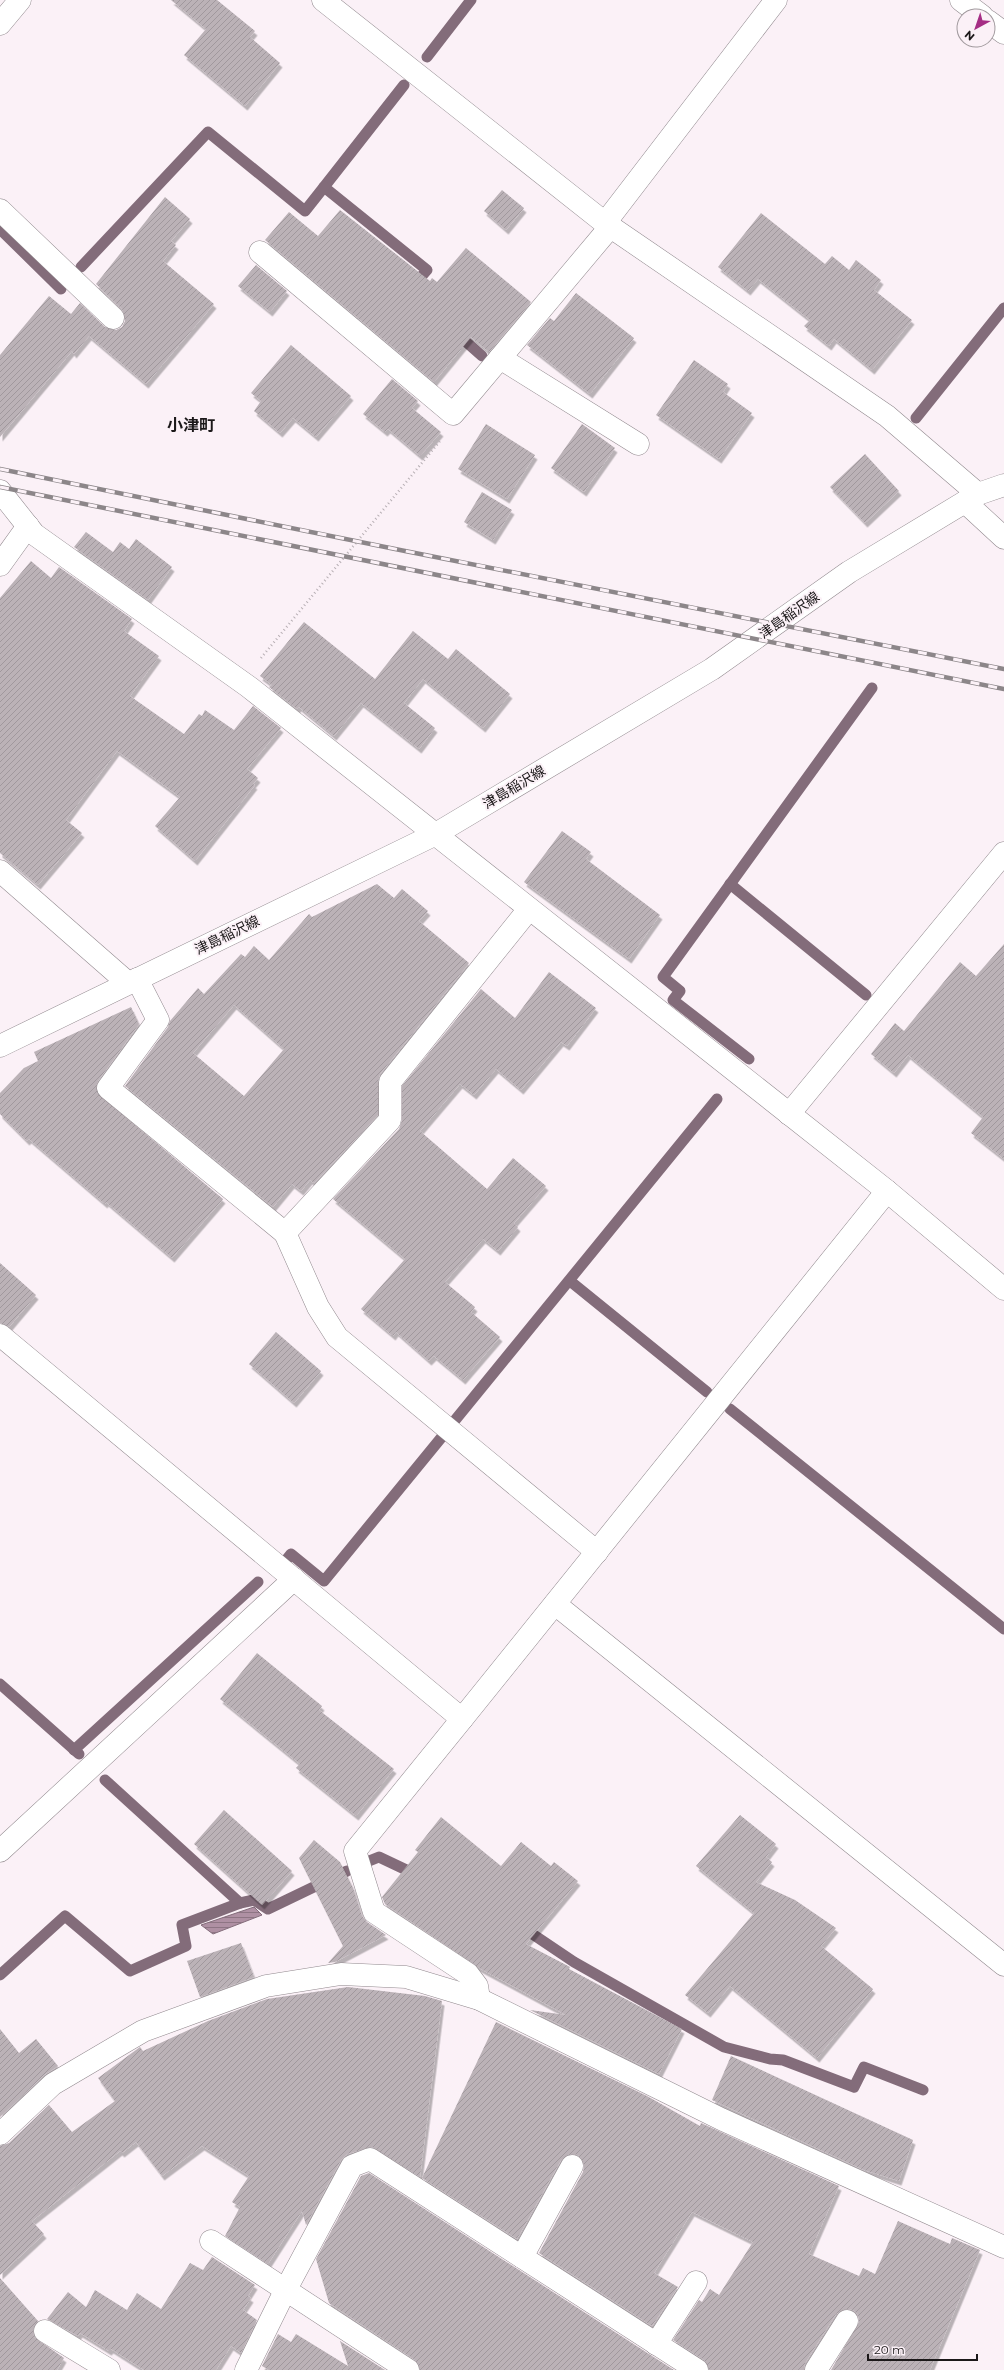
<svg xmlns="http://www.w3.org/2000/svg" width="1004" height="2370" font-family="Montserrat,'Noto Sans JP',sans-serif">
  <defs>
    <pattern id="water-rules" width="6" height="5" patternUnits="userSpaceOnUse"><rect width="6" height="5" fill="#af90a3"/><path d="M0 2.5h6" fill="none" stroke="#8e7584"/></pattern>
    <pattern id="building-hatch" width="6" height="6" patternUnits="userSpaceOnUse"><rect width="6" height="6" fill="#bbb2b7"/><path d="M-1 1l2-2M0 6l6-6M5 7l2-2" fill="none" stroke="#a0989d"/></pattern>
    <filter id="shadow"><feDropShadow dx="2.5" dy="4.5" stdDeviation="0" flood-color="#0004"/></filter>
  </defs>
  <rect width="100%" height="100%" fill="#fbf1f7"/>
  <!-- water -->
  <path fill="url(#water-rules)" stroke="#836c7a" d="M 254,1907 L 262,1915 L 213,1934 L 201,1925 Z"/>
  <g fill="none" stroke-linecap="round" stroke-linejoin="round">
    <!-- stream -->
    <g stroke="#836c7a" stroke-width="11">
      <path d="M 427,57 L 471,0"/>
      <path d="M 404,85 L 324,187 L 427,270 L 414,285"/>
      <path d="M 0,229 L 61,289"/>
      <path d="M 81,267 L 208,132 L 305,211 L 324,187"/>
      <path d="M 456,333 L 482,356"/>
      <path d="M 916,418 L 1004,308"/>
      <path d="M 730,884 L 866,995"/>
      <path d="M 749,1059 L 673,1000 L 680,991 L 663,977 L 872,688"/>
      <path d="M 570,1281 L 707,1392"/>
      <path d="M 730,1409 L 1004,1629"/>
      <path d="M 456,1419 L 717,1099"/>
      <path d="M 287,1559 L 291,1554 L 324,1581 L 441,1438"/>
      <path d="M 0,1684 L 79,1754"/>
      <path d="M 74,1750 L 258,1582"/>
      <path d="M 105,1780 L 240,1903 L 254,1900 L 268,1909 L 347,1871"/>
      <path d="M 369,1861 L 379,1857 L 417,1875"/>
      <path d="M 522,1927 L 574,1962 L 724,2047 L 770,2059 L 783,2060 L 854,2087 L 864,2067 L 923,2090"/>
      <path d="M 0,1975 L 65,1916 L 130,1971 L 186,1946 L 182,1925 L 240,1903"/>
    </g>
  </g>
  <!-- building -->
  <g fill="url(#building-hatch)" fill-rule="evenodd" filter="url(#shadow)">
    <path d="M 171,0 L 217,0 L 255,31 L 250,37 L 280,63 L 245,106 L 184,55 L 206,29 Z"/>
    <path d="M 502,190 L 524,208 L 506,230 L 484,211 Z"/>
    <path d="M 165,197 L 190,219 L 171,241 L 176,245 L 163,261 L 214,304 L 146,384 L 89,336 L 74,354 L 72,351 L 0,437 L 0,355 L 49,296 L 71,314 L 80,303 L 105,327 L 116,330 L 122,327 L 125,321 L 122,309 L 96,284 Z"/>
    <path d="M 340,210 L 430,281 L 432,278 L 437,282 L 466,248 L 531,302 L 489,352 L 471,337 L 434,382 L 265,240 L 289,212 L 318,236 Z"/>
    <path d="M 761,213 L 825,264 L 832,256 L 849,270 L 856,260 L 881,280 L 874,290 L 912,320 L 872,370 L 834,339 L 829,346 L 804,326 L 810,320 L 758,279 L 748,291 L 718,267 Z"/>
    <path d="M 256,265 L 287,291 L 270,312 L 238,286 Z"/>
    <path d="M 576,293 L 634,338 L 590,394 L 527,345 L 550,318 L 554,321 Z"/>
    <path d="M 291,345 L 351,396 L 316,437 L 293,418 L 280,433 L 254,411 L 261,401 L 251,393 Z"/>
    <path d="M 694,360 L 728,384 L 723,392 L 752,413 L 719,459 L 656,415 Z"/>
    <path d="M 392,379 L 418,401 L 412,408 L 441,432 L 420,456 L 388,429 L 385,432 L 363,414 Z"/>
    <path d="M 486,424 L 535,455 L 507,499 L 458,469 Z"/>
    <path d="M 582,424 L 615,448 L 584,492 L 551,468 Z"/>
    <path d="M 865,454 L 899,491 L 865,523 L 830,487 Z"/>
    <path d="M 482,492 L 512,510 L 493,540 L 464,522 Z"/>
    <path d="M 86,532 L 113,552 L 120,542 L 129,549 L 136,539 L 172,567 L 148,600 L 74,547 Z"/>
    <path d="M 31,561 L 51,578 L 59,567 L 132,619 L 124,631 L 159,656 L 130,696 L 184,734 L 199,714 L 202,716 L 205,710 L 234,730 L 253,706 L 281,728 L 247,769 L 258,778 L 253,784 L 255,785 L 195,861 L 155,826 L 180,797 L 117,751 L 66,820 L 82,833 L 38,885 L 0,853 L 0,598 Z"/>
    <path d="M 304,622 L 375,679 L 413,631 L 448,659 L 456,649 L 510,694 L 483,728 L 423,679 L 404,703 L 435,728 L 419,749 L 361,703 L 334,736 L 299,707 L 297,709 L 269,687 L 272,685 L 260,676 Z"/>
    <path d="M 562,831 L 591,852 L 586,859 L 660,915 L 629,959 L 524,882 Z"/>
    <path d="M 377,884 L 394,898 L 402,889 L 428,911 L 419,921 L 469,963 L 380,1074 L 378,1082 L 378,1115 L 314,1183 L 310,1180 L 301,1191 L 292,1184 L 273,1207 L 125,1086 L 168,1027 L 170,1021 L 198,988 L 204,994 L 241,954 L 245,957 L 254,946 L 269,960 L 309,914 L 312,917 ZM 234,1005 L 284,1049 L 244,1096 L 193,1053 Z"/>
    <path d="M 1004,944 L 1004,1159 L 971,1133 L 983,1117 L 908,1055 L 894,1073 L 871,1054 L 895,1023 L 904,1031 L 960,962 L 976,976 Z"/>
    <path d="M 549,972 L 596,1008 L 567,1046 L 561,1042 L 521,1090 L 496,1069 L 474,1095 L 460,1084 L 420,1131 L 487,1189 L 513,1158 L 546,1186 L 514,1223 L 518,1227 L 498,1251 L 483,1239 L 445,1282 L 475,1307 L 471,1312 L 500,1337 L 463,1380 L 434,1356 L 429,1361 L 396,1332 L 393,1336 L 361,1309 L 405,1259 L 333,1199 L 399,1129 L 402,1120 L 402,1086 L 481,989 L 515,1018 Z"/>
    <path d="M 131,1007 L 139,1024 L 98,1081 L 97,1093 L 223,1199 L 172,1258 L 106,1202 L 105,1204 L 29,1139 L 27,1141 L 0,1114 L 0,1093 L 24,1068 L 38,1061 L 34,1052 Z"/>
    <path d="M 0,1263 L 36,1295 L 9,1327 L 0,1323 Z"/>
    <path d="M 276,1332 L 321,1371 L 294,1403 L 249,1364 Z"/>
    <path d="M 257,1653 L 322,1706 L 319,1710 L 394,1769 L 356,1816 L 296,1768 L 300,1764 L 220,1699 Z"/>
    <path d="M 224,1810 L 292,1871 L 262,1905 L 194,1844 Z"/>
    <path d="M 740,1815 L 776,1844 L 766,1857 L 772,1862 L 756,1882 L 795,1900 L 836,1928 L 821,1946 L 873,1989 L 817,2058 L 730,1986 L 708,2013 L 685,1995 L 754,1913 L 696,1866 Z"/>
    <path d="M 441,1817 L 501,1866 L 521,1842 L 551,1866 L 554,1862 L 578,1881 L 526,1944 L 570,1967 L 569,1969 L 682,2029 L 659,2074 L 530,2010 L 566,2015 L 479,1968 L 385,1904 L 382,1897 L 418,1852 L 415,1850 Z"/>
    <path d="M 314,1840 L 340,1862 L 353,1888 L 362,1916 L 367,1922 L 386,1935 L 335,1962 L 328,1963 L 343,1946 L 299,1858 Z"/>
    <path d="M 241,1943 L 254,1977 L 200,1997 L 187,1961 Z"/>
    <path d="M 348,1987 L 425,1996 L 442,2001 L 420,2177 L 372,2147 L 347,2154 L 341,2160 L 306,2225 L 302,2211 L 268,2264 L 225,2236 L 240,2207 L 232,2202 L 249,2176 L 202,2146 L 162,2176 L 136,2142 L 122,2153 L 120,2151 L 32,2221 L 44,2234 L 0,2275 L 0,2146 L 9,2143 L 49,2105 L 72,2132 L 115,2101 L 98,2078 L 140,2047 L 143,2051 L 208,2021 L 267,1999 Z"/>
    <path d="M 496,2022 L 647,2096 L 700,2126 L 701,2123 L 839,2186 L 809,2254 L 859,2276 L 863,2268 L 875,2274 L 898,2221 L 950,2244 L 952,2238 L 980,2250 L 930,2370 L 831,2370 L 859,2322 L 858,2315 L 853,2310 L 847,2309 L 836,2314 L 805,2363 L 804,2370 L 709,2370 L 704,2360 L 673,2340 L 699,2300 L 702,2302 L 710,2289 L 719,2295 L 753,2242 L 692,2212 L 654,2273 L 678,2287 L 652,2326 L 539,2253 L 583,2172 L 584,2165 L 578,2155 L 571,2154 L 561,2160 L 517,2239 L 422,2178 Z"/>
    <path d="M 0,2029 L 19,2053 L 36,2039 L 58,2066 L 44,2075 L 0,2117 Z"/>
    <path d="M 731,2056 L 913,2140 L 899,2181 L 864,2170 L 712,2100 Z"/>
    <path d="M 369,2173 L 649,2354 L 674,2370 L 420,2370 L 415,2360 L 329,2303 L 316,2259 L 361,2176 Z"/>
    <path d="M 212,2257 L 255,2285 L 248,2296 L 251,2298 L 243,2310 L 257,2320 L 241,2353 L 231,2346 L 216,2370 L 144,2370 L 111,2349 L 109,2351 L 80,2333 L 78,2336 L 47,2319 L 68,2292 L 86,2307 L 95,2290 L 127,2310 L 137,2293 L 161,2309 L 190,2263 L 203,2270 Z"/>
    <path d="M 0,2278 L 38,2321 L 33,2330 L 34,2337 L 64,2358 L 57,2370 L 0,2370 Z"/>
    <path d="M 278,2334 L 291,2342 L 296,2334 L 348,2366 L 340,2341 L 385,2370 L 269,2370 L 262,2366 Z"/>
  </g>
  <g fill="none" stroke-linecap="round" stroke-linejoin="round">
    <!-- minor casing -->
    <g stroke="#91898e" stroke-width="23">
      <g id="minor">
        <path d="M 323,0 L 605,223 L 887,416 L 978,494"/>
        <path d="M 961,0 L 982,16"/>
        <path d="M 988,21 L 1004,33"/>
        <path d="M 0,24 L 20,0"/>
        <path d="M 0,210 L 113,318"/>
        <path d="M 605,223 L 776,0"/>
        <path d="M 260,252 L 453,414 L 611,226"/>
        <path d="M 500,358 L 638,444"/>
        <path d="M 0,491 L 34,534 L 249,687 L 887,1191 L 1004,1289"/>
        <path d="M 965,502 L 1004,538"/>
        <path d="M 0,565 L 28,526"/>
        <path d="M 0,871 L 128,983"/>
        <path d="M 529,909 L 390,1082 L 390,1120 L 285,1233 L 318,1307 L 337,1337 L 597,1552"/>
        <path d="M 137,979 L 158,1020 L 108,1088 L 285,1233"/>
        <path d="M 789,1114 L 1004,853"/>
        <path d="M 0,1335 L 462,1719 L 887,1191"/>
        <path d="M 555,1604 L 1004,1965"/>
        <path d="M 462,1719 L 355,1851 L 374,1912 L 468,1974 L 477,1986 L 479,1999"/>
        <path d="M 0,1851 L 294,1579"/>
        <path d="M 0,2134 L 53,2084 L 143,2031 L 266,1986 L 341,1974 L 406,1977 L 479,1999 L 721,2119 L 1004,2247"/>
        <path d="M 211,2241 L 408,2370"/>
        <path d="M 522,2257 L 572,2166"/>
        <path d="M 45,2331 L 109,2370"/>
        <path d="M 656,2344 L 696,2282"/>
        <path d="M 246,2370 L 285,2291 L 352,2166 L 370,2159 L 697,2370"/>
        <path d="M 816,2370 L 847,2321"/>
      </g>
    </g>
    <!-- major casing -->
    <g stroke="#91898e" stroke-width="23">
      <path id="major" d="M 0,1046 L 434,835 L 712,669 L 849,572 L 978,494 L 1004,485"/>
    </g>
    <!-- path -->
    <path stroke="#b6aeb3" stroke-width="2.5" stroke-dasharray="1 3" stroke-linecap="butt" d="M 261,658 L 440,441"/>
    <!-- minor -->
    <use href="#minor" stroke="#fff" stroke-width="22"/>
    <!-- major -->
    <use href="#major" stroke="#fff" stroke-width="22"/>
    <!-- rail casing -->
    <g stroke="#8c8689" stroke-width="4.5">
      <g id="rail">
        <path d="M 0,469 L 405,551 L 1004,669"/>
        <path d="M 0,487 L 1004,689"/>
      </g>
    </g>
    <!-- rail -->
    <use href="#rail" stroke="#fbf1f7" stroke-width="3" stroke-dasharray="9" stroke-linecap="butt"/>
  </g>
  <g text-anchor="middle" stroke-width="4" stroke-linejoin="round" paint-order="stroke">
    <!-- street labels -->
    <g font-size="14" fill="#1b1819" stroke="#fbf1f7">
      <text transform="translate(789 615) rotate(-35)" y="5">津島稲沢線</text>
      <text transform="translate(514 787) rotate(-31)" y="5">津島稲沢線</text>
      <text transform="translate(227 935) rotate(-26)" y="5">津島稲沢線</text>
    </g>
    <!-- quarter labels -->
    <g font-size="16" font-weight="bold" fill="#1b1819" stroke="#fbf1f7">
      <text x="191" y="431">小津町</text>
    </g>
  </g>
  <!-- north arrow -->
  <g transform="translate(976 28) rotate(220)"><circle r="19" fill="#fbf1f7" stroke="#a19a9e"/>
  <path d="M0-3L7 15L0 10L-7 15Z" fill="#a52d84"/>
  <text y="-6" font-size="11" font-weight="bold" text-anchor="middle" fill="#1b1819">N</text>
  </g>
  <!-- scale -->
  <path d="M868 2354v6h109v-6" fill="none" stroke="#1b1819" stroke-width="2"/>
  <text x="874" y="2354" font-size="12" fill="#1b1819" stroke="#fbf1f7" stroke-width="3" paint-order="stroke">20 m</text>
</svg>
